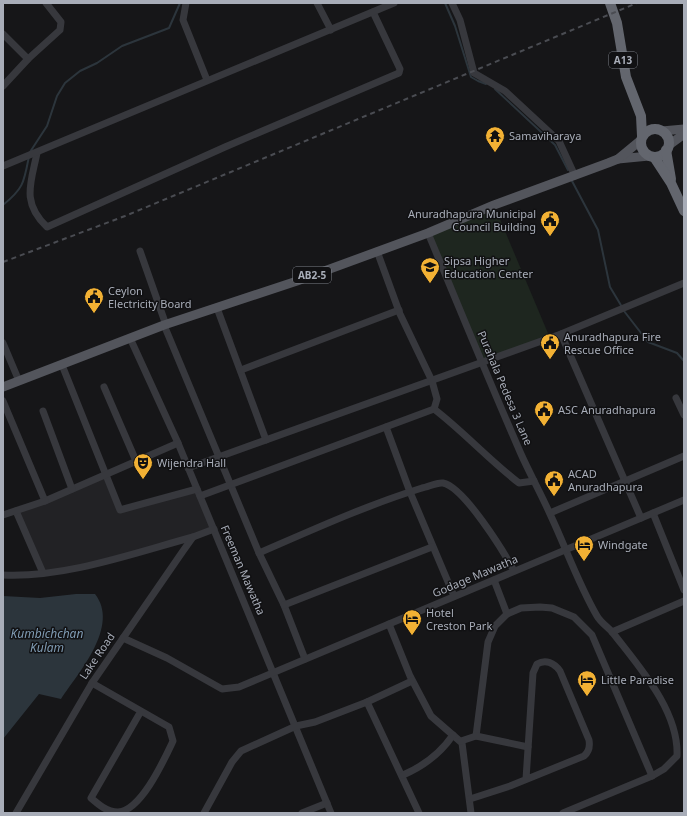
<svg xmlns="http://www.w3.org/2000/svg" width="687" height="816" font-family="'Noto Sans',sans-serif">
  <rect width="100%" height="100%" fill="#161618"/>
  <!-- built -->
  <path fill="#222225" d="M 106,474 L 120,510 L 197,489 L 214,529 L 116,558 L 43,573 L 16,511 Z"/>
  <!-- green -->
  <path fill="#1e261f" d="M 494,205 L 550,338 L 482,363 L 428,233 Z"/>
  <!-- water -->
  <path fill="#2c353c" d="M 76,594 L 95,594 C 120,626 79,672 61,699 L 39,694 L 3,739 L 3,596 L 40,598 Z"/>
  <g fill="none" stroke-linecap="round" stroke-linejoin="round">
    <!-- stream -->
    <g stroke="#2c353c" stroke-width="2">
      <path d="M 445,3 L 455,26 L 471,77 L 478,81 L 486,84"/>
      <path d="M 495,89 L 555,145 L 568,170"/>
      <path d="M 30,152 L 47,126 L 57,96 L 65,83 L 80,71 L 97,63 L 122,46 L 169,28 L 180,3"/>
      <path d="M 572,181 L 598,230 L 610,287 L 622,307"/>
      <path d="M 3,205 C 24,188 24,182 29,156"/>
      <path d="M 624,311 L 648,342 L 677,353 L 684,361"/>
    </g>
    <!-- minor -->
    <g stroke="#37383d" stroke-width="7">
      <path d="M 186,3 L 183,20 L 207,80"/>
      <path d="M 317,3 L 331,30"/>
      <path d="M 452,3 L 460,20 L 474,73 L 505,91 L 559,141 L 575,176"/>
      <path d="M 3,34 L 28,59"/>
      <path d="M 3,86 L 28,59 L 60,30 L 61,22 L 46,3"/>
      <path d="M 37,153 C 31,183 21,202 47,227 L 225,147 L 399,73 L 400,69 L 373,12"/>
      <path d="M 3,166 L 394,3"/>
      <path d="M 428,233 C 459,307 489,381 521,454 C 530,474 541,494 550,514 C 566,548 578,583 597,616 C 601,623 608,627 613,633 C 640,668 679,711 677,756 L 664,769 L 652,776 L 563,813"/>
      <path d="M 140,251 L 166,325"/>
      <path d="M 217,308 L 266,440"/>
      <path d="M 164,325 L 259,553 L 284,605 L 305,659"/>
      <path d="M 561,334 L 641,518"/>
      <path d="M 130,338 L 178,443 L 331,813"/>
      <path d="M 3,343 L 19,381"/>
      <path d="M 62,365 L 120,510 L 197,489"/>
      <path d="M 241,370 L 399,310"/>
      <path d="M 104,387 L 136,461"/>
      <path d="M 676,398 L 684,415"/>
      <path d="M 3,401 L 45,501 L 178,443"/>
      <path d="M 434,409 C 464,432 489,460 519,483 L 534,481"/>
      <path d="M 43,411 L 72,489"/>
      <path d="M 386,427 L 410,492 L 454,596"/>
      <path d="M 188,468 L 561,334 L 684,283"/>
      <path d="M 200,496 L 434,409 L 437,399 L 432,381 L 400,314 L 377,251"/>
      <path d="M 16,511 L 43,573"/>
      <path d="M 550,513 L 684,456"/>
      <path d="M 653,513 L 684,590"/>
      <path d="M 3,515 L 45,501"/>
      <path d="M 259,553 C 312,530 367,505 422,488 C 428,487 437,482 443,483 C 464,487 504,552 514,571"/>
      <path d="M 3,575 C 65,578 134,553 193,537"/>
      <path d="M 494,580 L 507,614"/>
      <path d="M 284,605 L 432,547"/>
      <path d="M 389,624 L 410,676 L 431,716 L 462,743 L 471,813"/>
      <path d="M 612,632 L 684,601"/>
      <path d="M 123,638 L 167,658 L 222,689 L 239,687 L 684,500"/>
      <path d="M 92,683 L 169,727 L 173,741 C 164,760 141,811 118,812 C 107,812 99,805 91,798 L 141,711"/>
      <path d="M 367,702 L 419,813"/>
      <path d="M 476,736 L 488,642 L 495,626 L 507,614 L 521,608 L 540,607 L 552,608 L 574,617 L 592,635 L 652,776"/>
      <path d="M 461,741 L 476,736 L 528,747"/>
      <path d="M 403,775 C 424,766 440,754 453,735"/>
      <path d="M 470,799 L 510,786 L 584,756 C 589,752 590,746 589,740 L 560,671 C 554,663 546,659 537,664 L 533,673 L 526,779"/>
      <path d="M 16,813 L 92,683 L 183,551 L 193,537 L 214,529"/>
      <path d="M 204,813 L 232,762 L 241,751 L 296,726 L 315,722 L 367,702 L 412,681"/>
      <path d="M 302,813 L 327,803"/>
    </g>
    <!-- major -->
    <g stroke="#53555c" stroke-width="9">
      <path d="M 662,131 L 684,129"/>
      <path d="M 669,145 L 684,134"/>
      <path d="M 618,159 L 649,156"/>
      <path d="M 3,387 L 164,325 L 297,281 L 428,233 L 494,205 L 608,163 L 618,159 L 641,140"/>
    </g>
    <!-- highway -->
    <g stroke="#63666e" stroke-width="10">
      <path d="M 610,3 L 617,23 L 626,77 L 641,116 L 642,136"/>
      <circle cx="655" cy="143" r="14"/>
      <path d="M 666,150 L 671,179"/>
      <path d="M 654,157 L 671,183 L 684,211"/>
    </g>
    <!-- rail -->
    <path stroke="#4a4c52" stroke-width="2" stroke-dasharray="5 4" stroke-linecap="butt" d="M 3,262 L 125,216 L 637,3"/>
  </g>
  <!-- icons -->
  <defs>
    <g id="temple-pin" transform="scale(1)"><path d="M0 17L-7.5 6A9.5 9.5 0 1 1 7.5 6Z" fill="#f2b134" stroke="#111113"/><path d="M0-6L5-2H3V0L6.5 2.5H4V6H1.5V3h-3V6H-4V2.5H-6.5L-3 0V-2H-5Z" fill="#111"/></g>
    <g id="civic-pin" transform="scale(1)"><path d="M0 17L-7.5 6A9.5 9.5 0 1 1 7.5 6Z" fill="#f2b134" stroke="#111113"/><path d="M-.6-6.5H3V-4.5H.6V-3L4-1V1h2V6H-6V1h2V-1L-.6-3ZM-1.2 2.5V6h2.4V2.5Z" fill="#111"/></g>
    <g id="university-pin" transform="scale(1)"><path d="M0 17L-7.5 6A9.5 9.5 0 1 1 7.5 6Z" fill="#f2b134" stroke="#111113"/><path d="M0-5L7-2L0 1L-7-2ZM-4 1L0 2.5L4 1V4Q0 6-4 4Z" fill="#111"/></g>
    <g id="theatre-pin" transform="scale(1)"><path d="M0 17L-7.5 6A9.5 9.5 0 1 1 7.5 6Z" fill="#f2b134" stroke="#111113"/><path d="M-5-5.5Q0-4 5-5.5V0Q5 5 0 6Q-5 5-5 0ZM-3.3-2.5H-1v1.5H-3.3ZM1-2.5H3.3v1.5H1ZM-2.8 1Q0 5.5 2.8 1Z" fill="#111"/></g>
    <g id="hotel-pin" transform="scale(1)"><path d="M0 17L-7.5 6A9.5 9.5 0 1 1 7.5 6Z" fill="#f2b134" stroke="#111113"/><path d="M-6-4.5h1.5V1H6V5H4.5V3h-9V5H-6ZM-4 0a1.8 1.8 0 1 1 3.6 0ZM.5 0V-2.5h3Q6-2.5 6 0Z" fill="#111"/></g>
  </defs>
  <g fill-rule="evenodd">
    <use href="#temple-pin" x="495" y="136"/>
    <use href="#civic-pin" x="550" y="220"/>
    <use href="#university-pin" x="430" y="267"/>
    <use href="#civic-pin" x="94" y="297"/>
    <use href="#civic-pin" x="550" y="343"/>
    <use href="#civic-pin" x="544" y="410"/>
    <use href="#theatre-pin" x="143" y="463"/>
    <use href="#civic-pin" x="554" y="480"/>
    <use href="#hotel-pin" x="584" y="545"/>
    <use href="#hotel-pin" x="412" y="619"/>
    <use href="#hotel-pin" x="587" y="680"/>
  </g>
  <g text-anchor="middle" stroke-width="3" stroke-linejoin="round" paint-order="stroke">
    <!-- shield labels -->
    <g fill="#111113" stroke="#7b7e86" stroke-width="1">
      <rect x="609" y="52" width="28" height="16" rx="3"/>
      <rect x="293" y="267" width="38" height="16" rx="3"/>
    </g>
    <g font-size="10" font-weight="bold" fill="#a8adb8">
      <text x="623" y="64">A13</text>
      <text x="312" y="279">AB2-5</text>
    </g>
    <!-- poi labels -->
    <g font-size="11" fill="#a8adb8" stroke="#111113" text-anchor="start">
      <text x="509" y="140">Samaviharaya</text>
      <text x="536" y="218" text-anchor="end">Anuradhapura Municipal<tspan x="536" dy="13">Council Building</tspan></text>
      <text x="444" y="265">Sipsa Higher<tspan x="444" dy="13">Education Center</tspan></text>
      <text x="108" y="295">Ceylon<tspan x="108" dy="13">Electricity Board</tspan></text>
      <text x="564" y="341">Anuradhapura Fire<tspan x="564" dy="13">Rescue Office</tspan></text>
      <text x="558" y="414">ASC Anuradhapura</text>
      <text x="157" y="467">Wijendra Hall</text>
      <text x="568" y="478">ACAD<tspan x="568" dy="13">Anuradhapura</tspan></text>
      <text x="598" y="549">Windgate</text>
      <text x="426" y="617">Hotel<tspan x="426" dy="13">Creston Park</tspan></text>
      <text x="601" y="684">Little Paradise</text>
    </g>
    <!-- street labels -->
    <g font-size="11" fill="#a8adb8" stroke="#111113">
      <text transform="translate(505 388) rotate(67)" y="4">Purahala Pedesa 3 Lane</text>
      <text transform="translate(243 570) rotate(67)" y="4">Freeman Mawatha</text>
      <text transform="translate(475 576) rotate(-23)" y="4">Godage Mawatha</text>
      <text transform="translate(97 656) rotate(-56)" y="4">Lake Road</text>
    </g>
    <!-- water labels -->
    <g font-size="12" font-style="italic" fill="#7f9bb3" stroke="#111113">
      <text x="47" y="638">Kumbichchan<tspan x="47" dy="14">Kulam</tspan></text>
    </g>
  </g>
  <!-- border -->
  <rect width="687" height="816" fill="none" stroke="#a8adb8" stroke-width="8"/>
</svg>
